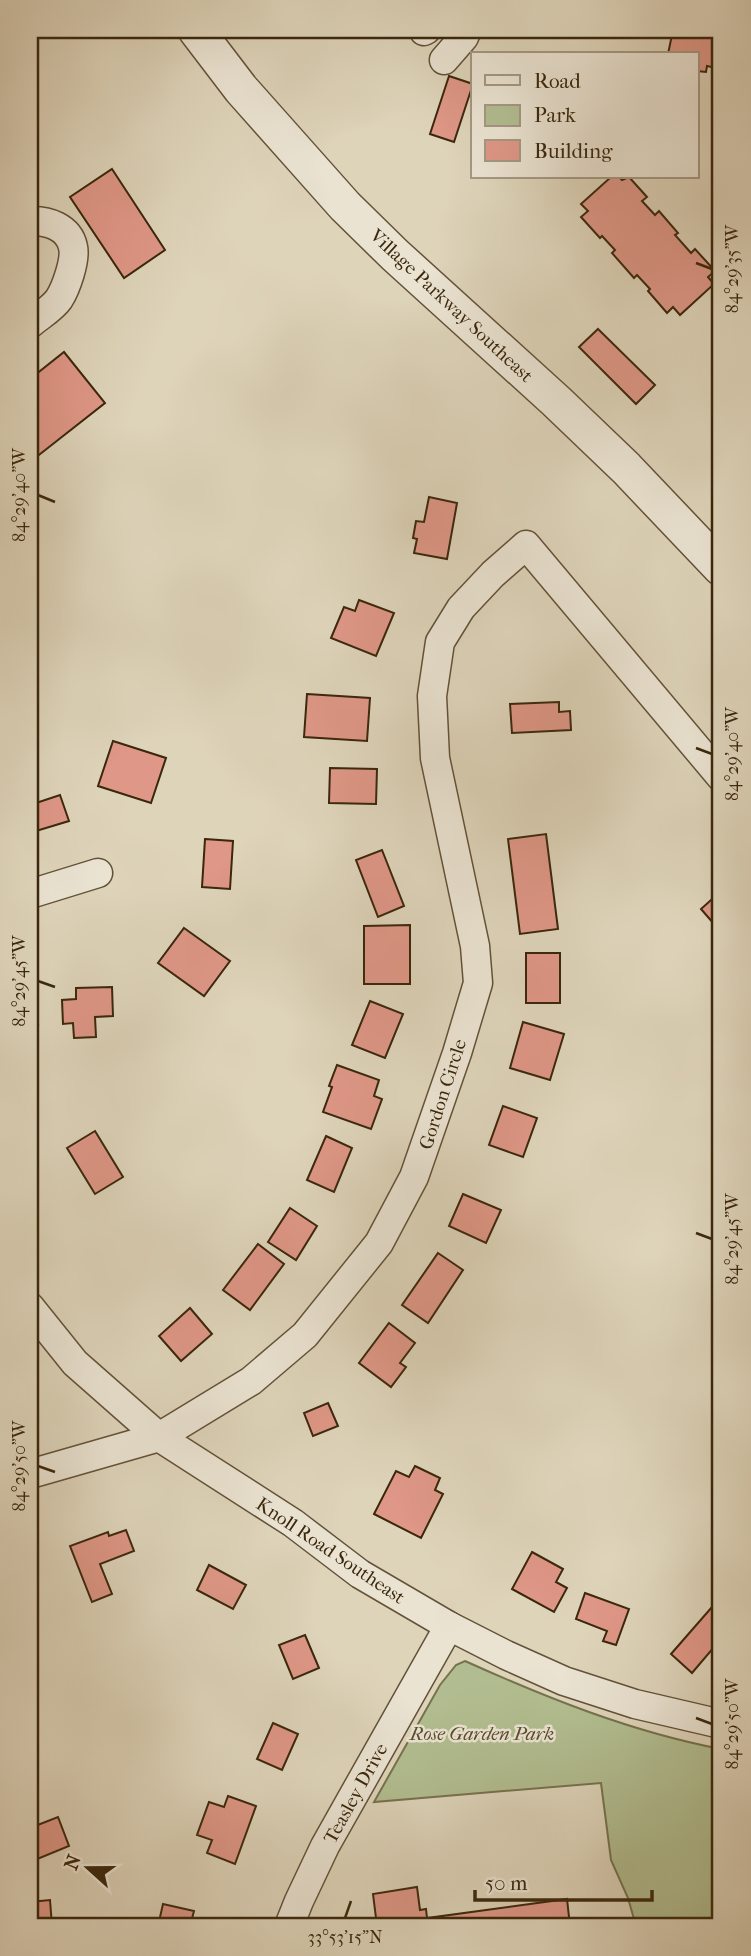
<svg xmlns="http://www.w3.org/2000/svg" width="751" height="1956" font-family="'IM FELL French Canon',serif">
  <rect width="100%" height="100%" fill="#ded4ba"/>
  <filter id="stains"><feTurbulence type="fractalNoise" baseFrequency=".00286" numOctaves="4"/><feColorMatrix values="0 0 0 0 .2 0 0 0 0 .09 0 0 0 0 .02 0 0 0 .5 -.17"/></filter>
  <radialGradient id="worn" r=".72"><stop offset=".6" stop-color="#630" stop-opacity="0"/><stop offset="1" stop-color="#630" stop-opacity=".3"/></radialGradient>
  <!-- green -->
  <path fill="#b1bd90" stroke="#76724e" stroke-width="2" d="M 465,1661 C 547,1698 632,1732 721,1749 L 721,1926 L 636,1926 L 628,1898 L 611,1860 L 601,1783 L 374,1802 L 440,1685 L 456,1665 Z"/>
  <!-- building -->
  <g fill="#df9787" stroke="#3a270c" stroke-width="2">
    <path d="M 673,30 L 721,30 L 721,75 L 716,73 L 716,68 L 707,66 L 706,72 L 697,71 L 697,54 L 668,54 Z"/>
    <path d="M 449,76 L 473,84 L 454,142 L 430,134 Z"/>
    <path d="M 112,169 L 165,250 L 124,278 L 70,197 Z"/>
    <path d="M 611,177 L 619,177 L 622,180 L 629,177 L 647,197 L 642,201 L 655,215 L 659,211 L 678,233 L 675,235 L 691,253 L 695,249 L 715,271 L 708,277 L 714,284 L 680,315 L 673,307 L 667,313 L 648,291 L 650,289 L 637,275 L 634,278 L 612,253 L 615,250 L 602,236 L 600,238 L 581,217 L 588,211 L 581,204 Z"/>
    <path d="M 598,329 L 655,385 L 636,404 L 579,347 Z"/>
    <path d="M 64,352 L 105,403 L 30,462 L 30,379 Z"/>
    <path d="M 429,497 L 457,503 L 447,559 L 414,553 L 417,539 L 413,538 L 416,521 L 424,522 Z"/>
    <path d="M 359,600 L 394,613 L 376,656 L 331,638 L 344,607 L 355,611 Z"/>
    <path d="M 307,694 L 370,698 L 367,741 L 304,737 Z"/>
    <path d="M 559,702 L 559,712 L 570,711 L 571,730 L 512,733 L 510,704 Z"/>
    <path d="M 113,741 L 166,758 L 151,803 L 98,786 Z"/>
    <path d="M 330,768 L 377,769 L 376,804 L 329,803 Z"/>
    <path d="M 60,795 L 69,821 L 36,831 L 30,811 L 30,805 Z"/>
    <path d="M 546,834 L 558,929 L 520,934 L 508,839 Z"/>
    <path d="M 205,839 L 233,841 L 230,889 L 202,887 Z"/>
    <path d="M 382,850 L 404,906 L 378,917 L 356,860 Z"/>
    <path d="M 721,891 L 721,932 L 701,909 Z"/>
    <path d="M 410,925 L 410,984 L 364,984 L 364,926 Z"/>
    <path d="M 184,928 L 230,961 L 204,996 L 158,963 Z"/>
    <rect x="526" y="953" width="34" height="50"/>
    <path d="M 112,987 L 113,1016 L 95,1017 L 96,1037 L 74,1038 L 73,1023 L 63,1024 L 62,1000 L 76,999 L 76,988 Z"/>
    <path d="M 370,1001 L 403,1014 L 385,1058 L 352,1045 Z"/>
    <path d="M 30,1020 L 38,1025 L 30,1037 Z"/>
    <path d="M 523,1022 L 564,1034 L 550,1080 L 510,1068 Z"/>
    <path d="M 337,1065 L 379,1080 L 374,1096 L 382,1099 L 371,1129 L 323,1112 L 332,1087 L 329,1086 Z"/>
    <path d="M 503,1106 L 537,1118 L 523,1157 L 489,1145 Z"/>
    <path d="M 95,1131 L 123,1177 L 95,1194 L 67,1148 Z"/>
    <path d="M 326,1136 L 352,1148 L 334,1192 L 307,1180 Z"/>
    <path d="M 463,1194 L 501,1210 L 486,1243 L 449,1226 Z"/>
    <path d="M 290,1208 L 317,1226 L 296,1260 L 268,1242 Z"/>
    <path d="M 258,1244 L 284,1264 L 250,1310 L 223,1290 Z"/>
    <path d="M 438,1253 L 463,1270 L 428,1323 L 402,1305 Z"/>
    <path d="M 190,1308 L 212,1334 L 181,1361 L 159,1336 Z"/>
    <path d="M 389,1323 L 415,1343 L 400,1363 L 406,1367 L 391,1387 L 359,1363 Z"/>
    <path d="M 328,1403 L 338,1426 L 313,1436 L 304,1413 Z"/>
    <path d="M 415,1466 L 440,1478 L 435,1490 L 443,1494 L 421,1538 L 374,1514 L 396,1471 L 409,1477 Z"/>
    <path d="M 720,1488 L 721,1488 L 721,1546 L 712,1545 Z"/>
    <path d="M 126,1530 L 134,1551 L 100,1564 L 112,1594 L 92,1602 L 70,1546 L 108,1532 L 109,1536 Z"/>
    <path d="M 532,1552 L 563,1569 L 556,1582 L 567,1588 L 554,1612 L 512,1589 Z"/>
    <path d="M 209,1565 L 246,1585 L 233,1609 L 197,1590 Z"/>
    <path d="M 585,1593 L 629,1609 L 616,1645 L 603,1641 L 607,1631 L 576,1619 Z"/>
    <path d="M 712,1607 L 721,1615 L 721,1639 L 692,1673 L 671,1654 Z"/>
    <path d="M 305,1635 L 319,1668 L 293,1679 L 279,1645 Z"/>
    <path d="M 273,1723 L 298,1734 L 282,1770 L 257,1759 Z"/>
    <path d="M 228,1796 L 256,1806 L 235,1864 L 207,1853 L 212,1840 L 197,1835 L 209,1802 L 224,1807 Z"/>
    <path d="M 58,1817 L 69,1846 L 30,1862 L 30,1828 Z"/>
    <path d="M 417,1887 L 420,1910 L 426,1909 L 427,1918 L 567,1899 L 570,1926 L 419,1926 L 418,1921 L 377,1926 L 373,1894 Z"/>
    <path d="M 50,1900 L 52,1926 L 30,1926 L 30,1902 Z"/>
    <path d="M 163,1904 L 194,1911 L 190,1926 L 158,1926 Z"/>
  </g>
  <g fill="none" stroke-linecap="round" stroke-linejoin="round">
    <!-- minor casing -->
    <g stroke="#635238" stroke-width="31">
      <g id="minor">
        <path d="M 424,31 L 426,30"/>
        <path d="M 444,60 L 464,37 L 467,30"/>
        <path d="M 30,221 C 47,220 69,227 73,247 C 76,260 66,288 59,299 C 52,309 39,316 30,324"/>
        <path d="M 30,894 L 98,873"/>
        <path d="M 30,1307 L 75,1363 L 159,1437 L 293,1523 L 360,1574 L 449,1626 L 506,1655 L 564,1681 L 635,1704 L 721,1724"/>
        <path d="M 30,1474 L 159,1437 L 251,1381 L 305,1335 L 379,1243 L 414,1177 L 457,1053 L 478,983 L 475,946 L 435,758 L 432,696 L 440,642 L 461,608 L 493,574 L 526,545 L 721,777"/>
        <path d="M 289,1926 L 299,1901 L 325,1846 L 449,1626"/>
      </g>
    </g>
    <!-- tertiary casing -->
    <g stroke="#635238" stroke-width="38">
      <path id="tertiary" d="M 196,30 L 241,89 L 345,206 L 395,255 L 556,401 L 626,468 L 721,568"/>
    </g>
    <!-- minor -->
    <use href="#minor" stroke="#eae3d2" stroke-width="28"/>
    <!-- tertiary -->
    <use href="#tertiary" stroke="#eae3d2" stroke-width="35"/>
  </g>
  <!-- ticks -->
  <path fill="none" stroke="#3a270c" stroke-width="2.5" d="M 696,263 L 712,269M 38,495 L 55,502M 696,748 L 712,754M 38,981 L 55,987M 696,1233 L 712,1239M 38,1466 L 55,1472M 696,1718 L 712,1724M 345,1918 L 351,1901"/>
  <g text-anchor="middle" stroke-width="5" stroke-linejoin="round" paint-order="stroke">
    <!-- street labels -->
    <g font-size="19" fill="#3a270c" stroke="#eae3d2">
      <text transform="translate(452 305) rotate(43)" y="7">Village Parkway Southeast</text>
      <text transform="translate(442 1094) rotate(-72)" y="7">Gordon Circle</text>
      <text transform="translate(331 1550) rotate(34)" y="7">Knoll Road Southeast</text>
      <text transform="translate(355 1793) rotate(-61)" y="7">Teasley Drive</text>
    </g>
    <!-- park labels -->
    <g font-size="19" font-style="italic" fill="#584c2d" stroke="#eae3d2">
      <text x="482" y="1740">Rose Garden Park</text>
    </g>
  </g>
  <!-- margin -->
  <rect width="751" height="1956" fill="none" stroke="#ded4ba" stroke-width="77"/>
  <!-- legend -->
  <rect x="471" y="52" width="228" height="126" fill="#eae3d2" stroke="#a49883" stroke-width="2"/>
  <rect x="485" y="75" width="35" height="10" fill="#eae3d2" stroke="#a49883" stroke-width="2"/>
  <text x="534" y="88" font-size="21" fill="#3a270c">Road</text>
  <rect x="485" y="105" width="35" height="21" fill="#b1bd90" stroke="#a49883" stroke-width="2"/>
  <text x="534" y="122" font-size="21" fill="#3a270c">Park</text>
  <rect x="485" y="140" width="35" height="21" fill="#df9787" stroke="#a49883" stroke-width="2"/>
  <text x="534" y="158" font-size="21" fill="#3a270c">Building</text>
  <!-- north arrow -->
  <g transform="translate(88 1868) rotate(291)" stroke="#eae3d2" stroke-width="5" paint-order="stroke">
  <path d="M0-5L12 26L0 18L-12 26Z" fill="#3a270c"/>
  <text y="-10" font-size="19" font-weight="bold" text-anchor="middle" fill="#3a270c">N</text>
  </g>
  <!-- scale -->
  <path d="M475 1890v10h177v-10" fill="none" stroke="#3a270c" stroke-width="3.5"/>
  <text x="485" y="1890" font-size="21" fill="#3a270c" stroke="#eae3d2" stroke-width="5" paint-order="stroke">50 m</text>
  <rect x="38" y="38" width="674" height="1880" fill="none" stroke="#3a270c" stroke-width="2.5"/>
  <g font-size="18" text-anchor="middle" fill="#3a270c">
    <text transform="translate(732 269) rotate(-90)" y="6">84°29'35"W</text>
    <text transform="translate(19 495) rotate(-90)" y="6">84°29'40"W</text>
    <text transform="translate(732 754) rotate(-90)" y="6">84°29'40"W</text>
    <text transform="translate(19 981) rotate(-90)" y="6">84°29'45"W</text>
    <text transform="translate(732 1239) rotate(-90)" y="6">84°29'45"W</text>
    <text transform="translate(19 1466) rotate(-90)" y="6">84°29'50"W</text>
    <text transform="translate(732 1724) rotate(-90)" y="6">84°29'50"W</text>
    <text x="345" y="1943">33°53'15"N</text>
  </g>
  <rect width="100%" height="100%" filter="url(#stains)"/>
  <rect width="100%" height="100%" fill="url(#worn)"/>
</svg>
